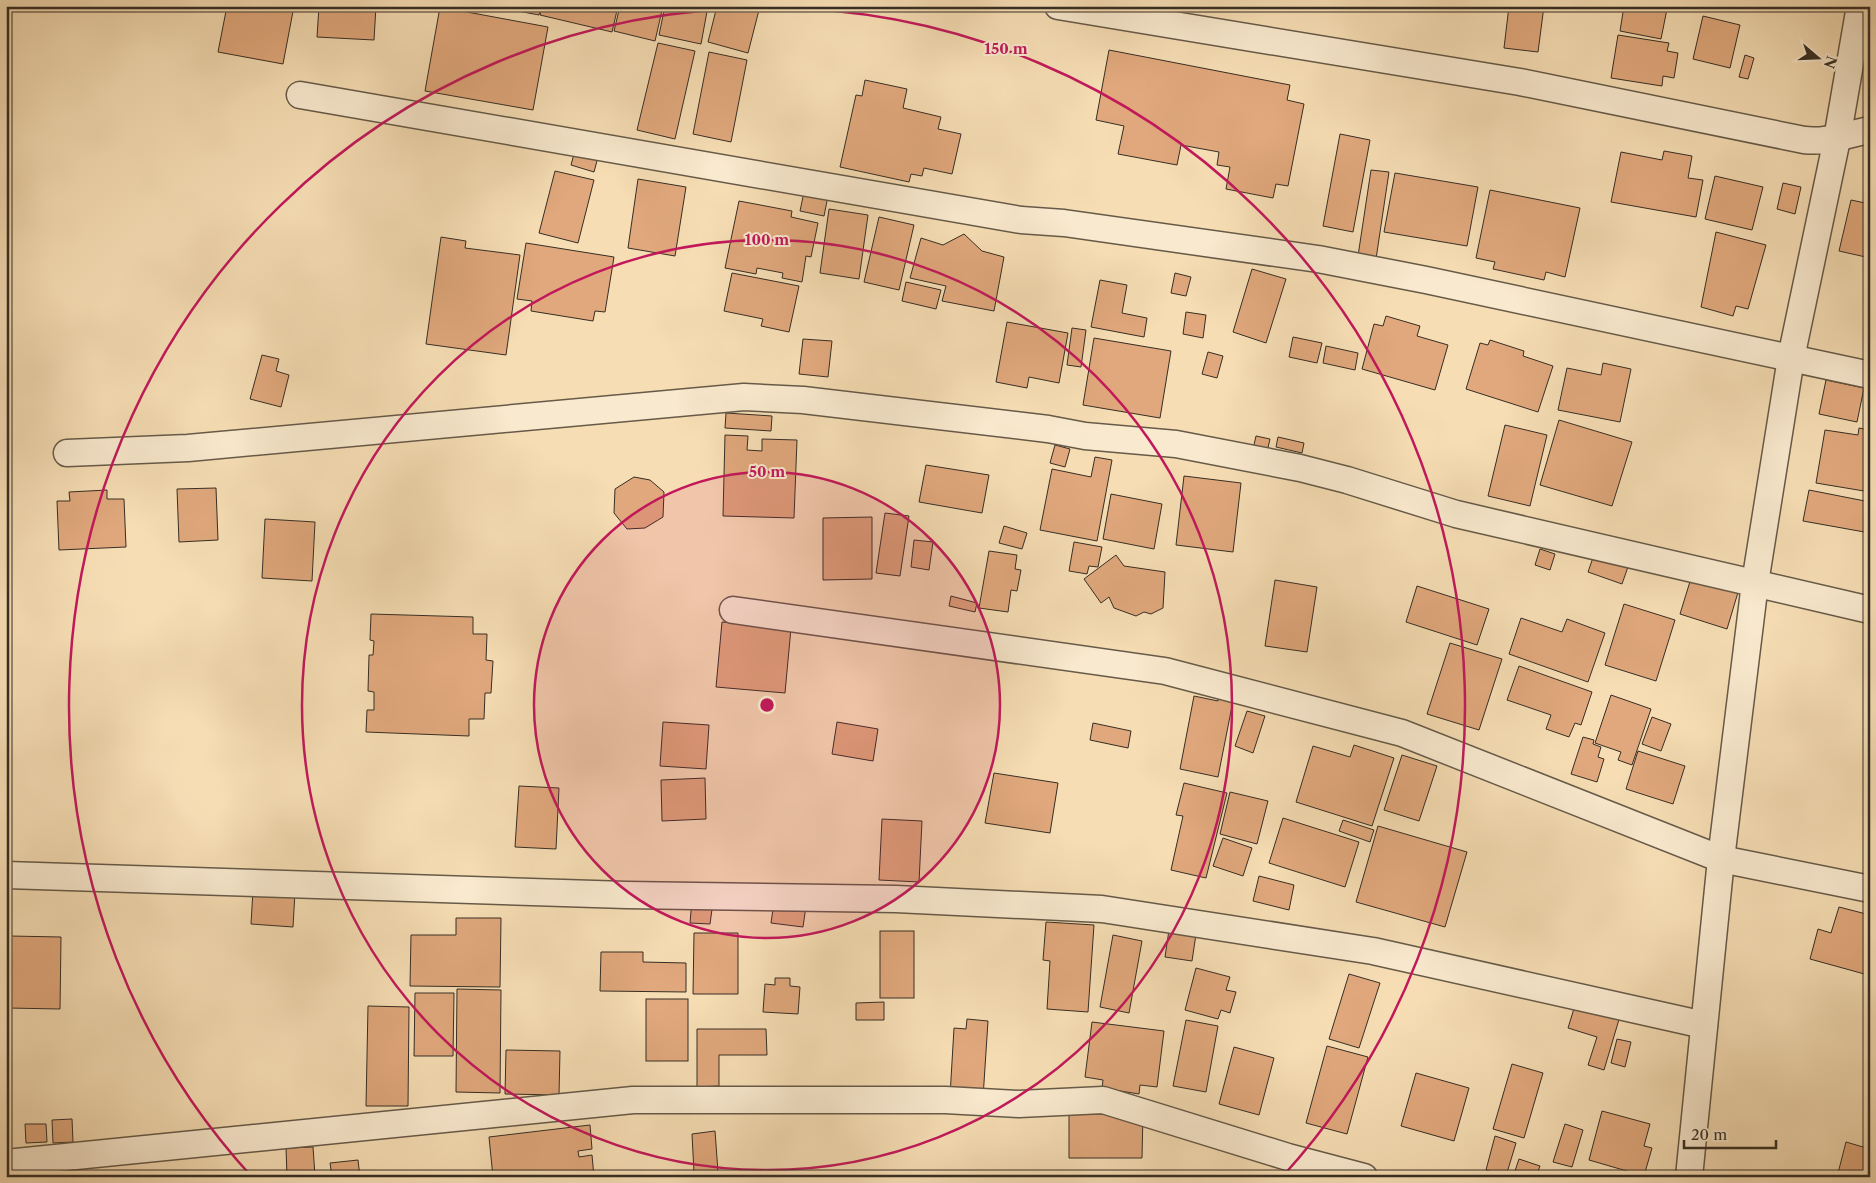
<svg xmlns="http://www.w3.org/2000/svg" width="1876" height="1183" font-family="'Libre Caslon Text',serif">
  <rect width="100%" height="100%" fill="#f6ddb4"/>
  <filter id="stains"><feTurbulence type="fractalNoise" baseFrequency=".004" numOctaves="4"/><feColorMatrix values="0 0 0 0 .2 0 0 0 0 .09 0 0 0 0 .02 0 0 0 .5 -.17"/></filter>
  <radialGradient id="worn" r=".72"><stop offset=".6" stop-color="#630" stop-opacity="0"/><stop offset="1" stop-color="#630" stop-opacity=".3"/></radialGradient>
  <!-- building -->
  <g fill="#e0a87c" stroke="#362e24">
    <path d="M 227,6 L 294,6 L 283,64 L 218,52 Z"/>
    <path d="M 319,6 L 376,6 L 374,40 L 317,37 Z"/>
    <path d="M 491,6 L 541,6 L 539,15 Z"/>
    <path d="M 542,6 L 618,6 L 612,32 L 540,15 Z"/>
    <path d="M 620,6 L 663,6 L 655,41 L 614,31 Z"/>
    <path d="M 665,6 L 708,6 L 701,44 L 659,35 Z"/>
    <path d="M 717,6 L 760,6 L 748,53 L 708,42 Z"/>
    <path d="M 1509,6 L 1544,6 L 1538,52 L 1504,48 Z"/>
    <path d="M 1624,6 L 1651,6 L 1667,9 L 1661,39 L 1620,31 Z"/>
    <path d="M 440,7 L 548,27 L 533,110 L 425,91 Z"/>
    <path d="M 1703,16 L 1740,25 L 1730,68 L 1693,59 Z"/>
    <path d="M 1618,35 L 1669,43 L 1667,51 L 1678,53 L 1674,78 L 1663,76 L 1662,86 L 1611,78 Z"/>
    <path d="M 658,43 L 695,51 L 675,139 L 637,130 Z"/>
    <path d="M 1109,50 L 1290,85 L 1287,100 L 1304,104 L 1288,186 L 1276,184 L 1273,198 L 1226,189 L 1230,167 L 1217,165 L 1219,152 L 1181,145 L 1177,165 L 1118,154 L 1124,126 L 1096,120 Z"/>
    <path d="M 709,52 L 747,60 L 731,142 L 693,134 Z"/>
    <path d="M 1745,55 L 1754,58 L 1748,79 L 1739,77 Z"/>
    <path d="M 865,80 L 907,89 L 903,108 L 941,117 L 938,129 L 961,134 L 952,174 L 924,168 L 922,176 L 911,174 L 909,182 L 840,167 L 856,95 L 862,96 Z"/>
    <path d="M 1340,134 L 1370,140 L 1353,232 L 1323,226 Z"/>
    <path d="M 575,150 L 598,157 L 594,172 L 571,165 Z"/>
    <path d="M 1664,151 L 1692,156 L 1688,178 L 1703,180 L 1696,217 L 1611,202 L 1621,152 L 1662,160 Z"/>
    <path d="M 1371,170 L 1389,172 L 1376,259 L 1358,256 Z"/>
    <path d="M 555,171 L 594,180 L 578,243 L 539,233 Z"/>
    <path d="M 1395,173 L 1478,187 L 1467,246 L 1384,232 Z"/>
    <path d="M 1715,176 L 1763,187 L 1752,230 L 1705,219 Z"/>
    <path d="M 638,179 L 686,187 L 675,256 L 628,248 Z"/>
    <path d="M 1783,183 L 1801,187 L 1795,214 L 1777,209 Z"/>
    <path d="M 1490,190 L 1580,208 L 1565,277 L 1546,272 L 1544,280 L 1493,269 L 1495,262 L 1476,258 Z"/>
    <path d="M 804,192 L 828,196 L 824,216 L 800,211 Z"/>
    <path d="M 1851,200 L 1870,204 L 1870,258 L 1839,251 Z"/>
    <path d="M 739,201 L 792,211 L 791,217 L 818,223 L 811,257 L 806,256 L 802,282 L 782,278 L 783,273 L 757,268 L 756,274 L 725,268 Z"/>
    <path d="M 829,209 L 868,215 L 859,279 L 820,273 Z"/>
    <path d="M 879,217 L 914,225 L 899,290 L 864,282 Z"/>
    <path d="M 1716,232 L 1766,245 L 1748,309 L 1736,306 L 1733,316 L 1701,307 Z"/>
    <path d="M 964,234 L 982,251 L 1004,257 L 994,311 L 942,301 L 946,286 L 910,278 L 921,238 L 943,245 Z"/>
    <path d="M 441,237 L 466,241 L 465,248 L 520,255 L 506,355 L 426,344 Z"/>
    <path d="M 526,243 L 614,257 L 605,312 L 595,311 L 593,321 L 531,311 L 532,301 L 517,299 Z"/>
    <path d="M 1252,269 L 1286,279 L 1266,343 L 1233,332 Z"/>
    <path d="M 732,273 L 799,286 L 789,332 L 761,326 L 763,319 L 724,311 Z"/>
    <path d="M 1175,273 L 1191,277 L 1186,296 L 1171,293 Z"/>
    <path d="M 1100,280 L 1127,285 L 1122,313 L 1147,318 L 1144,337 L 1091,327 Z"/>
    <path d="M 906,282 L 941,290 L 936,309 L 902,301 Z"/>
    <path d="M 1186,312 L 1206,315 L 1203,338 L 1183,334 Z"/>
    <path d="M 1386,316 L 1420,326 L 1417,336 L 1448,345 L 1435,390 L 1362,369 L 1374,324 L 1383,326 Z"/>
    <path d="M 1007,322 L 1068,333 L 1059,383 L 1029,377 L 1027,388 L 996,382 Z"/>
    <path d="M 1072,328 L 1086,330 L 1081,367 L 1067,365 Z"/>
    <path d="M 1293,337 L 1322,343 L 1317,363 L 1289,357 Z"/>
    <path d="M 1094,338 L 1171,351 L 1160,418 L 1083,405 Z"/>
    <path d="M 803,339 L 832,341 L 828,377 L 799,374 Z"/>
    <path d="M 1490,340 L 1524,351 L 1523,356 L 1553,366 L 1538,412 L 1466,389 L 1480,343 L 1488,345 Z"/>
    <path d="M 1326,346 L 1358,353 L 1355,370 L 1323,363 Z"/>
    <path d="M 1208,352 L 1223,356 L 1217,378 L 1202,374 Z"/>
    <path d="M 262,355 L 279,359 L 276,371 L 289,375 L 281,407 L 250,399 Z"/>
    <path d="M 1603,363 L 1631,369 L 1620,422 L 1558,410 L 1567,368 L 1601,375 Z"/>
    <path d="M 1826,380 L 1864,388 L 1857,422 L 1819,414 Z"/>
    <path d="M 726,413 L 772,416 L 771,431 L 725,428 Z"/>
    <path d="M 1559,420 L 1632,442 L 1612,506 L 1540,485 Z"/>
    <path d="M 1505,425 L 1547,435 L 1530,506 L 1488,496 Z"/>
    <path d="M 1859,428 L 1870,430 L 1870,492 L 1816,483 L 1825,430 L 1858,435 Z"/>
    <path d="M 725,435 L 748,436 L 747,450 L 762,451 L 762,439 L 797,440 L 794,518 L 723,516 Z"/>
    <path d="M 1256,436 L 1270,439 L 1267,452 L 1253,449 Z"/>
    <path d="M 1278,437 L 1304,443 L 1302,453 L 1276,447 Z"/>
    <path d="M 1055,445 L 1070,449 L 1065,467 L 1050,463 Z"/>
    <path d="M 1095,457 L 1112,460 L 1097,541 L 1040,530 L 1052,469 L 1091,477 Z"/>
    <path d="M 926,465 L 989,475 L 982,513 L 919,502 Z"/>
    <path d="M 1184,476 L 1241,483 L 1233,552 L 1176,545 Z"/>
    <path d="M 634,477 L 650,480 L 664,492 L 663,517 L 645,528 L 627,529 L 614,513 L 615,489 Z"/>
    <path d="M 216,488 L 218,540 L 179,542 L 177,489 Z"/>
    <path d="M 107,490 L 107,499 L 124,499 L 126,547 L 59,550 L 57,501 L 70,501 L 69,492 Z"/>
    <path d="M 1809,490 L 1870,502 L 1870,533 L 1803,521 Z"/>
    <path d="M 1111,494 L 1162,504 L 1154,549 L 1103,539 Z"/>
    <path d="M 885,513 L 909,516 L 900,576 L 876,573 Z"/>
    <path d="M 872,517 L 872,579 L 823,580 L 823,518 Z"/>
    <path d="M 265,519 L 315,522 L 312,581 L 262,578 Z"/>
    <path d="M 1004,526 L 1027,533 L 1022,549 L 999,543 Z"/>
    <path d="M 914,540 L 933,542 L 929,570 L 911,567 Z"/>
    <path d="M 1074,542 L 1102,547 L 1098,567 L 1089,566 L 1087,574 L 1069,571 Z"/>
    <path d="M 1540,549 L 1555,554 L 1550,570 L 1535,565 Z"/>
    <path d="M 989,551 L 1017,555 L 1015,569 L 1021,570 L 1017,591 L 1011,590 L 1008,612 L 979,608 Z"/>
    <path d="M 1595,552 L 1629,564 L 1622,584 L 1588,572 Z"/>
    <path d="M 1116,555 L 1124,566 L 1165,572 L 1163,608 L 1151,614 L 1144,612 L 1136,616 L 1114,608 L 1109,597 L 1101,603 L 1084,579 Z"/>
    <path d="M 1692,575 L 1739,589 L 1727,629 L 1680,614 Z"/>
    <path d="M 1275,580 L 1317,587 L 1307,652 L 1265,646 Z"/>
    <path d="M 1417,586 L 1489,609 L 1477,645 L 1406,622 Z"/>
    <path d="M 951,596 L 977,603 L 975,612 L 949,606 Z"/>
    <path d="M 1624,604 L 1675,620 L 1656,681 L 1605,665 Z"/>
    <path d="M 371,614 L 473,617 L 473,634 L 487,634 L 486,660 L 493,661 L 491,693 L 485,693 L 484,719 L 469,719 L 469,736 L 366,732 L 367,710 L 374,710 L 374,692 L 368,691 L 369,655 L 373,655 L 374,641 L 370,640 Z"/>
    <path d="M 1521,618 L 1562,632 L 1567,619 L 1605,633 L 1588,682 L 1509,654 Z"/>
    <path d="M 722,622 L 791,628 L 785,693 L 716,687 Z"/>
    <path d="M 1450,643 L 1502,659 L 1479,730 L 1427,714 Z"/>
    <path d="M 1519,666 L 1592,692 L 1581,725 L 1575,723 L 1569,737 L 1546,729 L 1551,715 L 1507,700 Z"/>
    <path d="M 1219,693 L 1234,696 L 1218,777 L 1180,769 L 1194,696 L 1218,701 Z"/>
    <path d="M 1611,695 L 1651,709 L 1632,765 L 1618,760 L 1621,752 L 1595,743 Z"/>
    <path d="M 1247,711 L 1265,716 L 1253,753 L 1235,746 Z"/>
    <path d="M 1652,717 L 1671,724 L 1661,751 L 1642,744 Z"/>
    <path d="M 663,722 L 709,725 L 706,769 L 660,766 Z"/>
    <path d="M 837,722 L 878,729 L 873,761 L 832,754 Z"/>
    <path d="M 1093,723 L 1131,731 L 1128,748 L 1090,740 Z"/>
    <path d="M 1583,737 L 1594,740 L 1593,744 L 1601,747 L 1598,757 L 1604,759 L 1597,782 L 1571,774 Z"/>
    <path d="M 1354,745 L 1394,758 L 1372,826 L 1296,802 L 1313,746 L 1350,757 Z"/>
    <path d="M 1638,751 L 1685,766 L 1673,804 L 1626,789 Z"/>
    <path d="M 1402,755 L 1437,766 L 1419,821 L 1384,810 Z"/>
    <path d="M 994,773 L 1058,783 L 1050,833 L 985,823 Z"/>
    <path d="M 705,778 L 706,819 L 662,821 L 661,780 Z"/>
    <path d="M 1184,783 L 1227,793 L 1206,878 L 1171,870 L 1183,816 L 1176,815 Z"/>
    <path d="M 519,786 L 559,788 L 556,849 L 515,847 Z"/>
    <path d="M 1230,792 L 1268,801 L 1257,844 L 1220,834 Z"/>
    <path d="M 1283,818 L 1359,842 L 1345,887 L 1269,863 Z"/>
    <path d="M 882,819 L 922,821 L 919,882 L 879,880 Z"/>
    <path d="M 1343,820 L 1374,830 L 1370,842 L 1339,831 Z"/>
    <path d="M 1378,826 L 1467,852 L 1445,927 L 1356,902 Z"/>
    <path d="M 1223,838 L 1252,848 L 1243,876 L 1213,866 Z"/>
    <path d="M 1259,876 L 1294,885 L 1289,910 L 1253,901 Z"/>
    <path d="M 253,890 L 295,892 L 293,927 L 251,924 Z"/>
    <path d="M 692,900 L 713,902 L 710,924 L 690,923 Z"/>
    <path d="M 774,902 L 806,906 L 803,927 L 771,923 Z"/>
    <path d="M 1839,907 L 1870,915 L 1870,968 L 1868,975 L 1810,959 L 1818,929 L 1831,933 Z"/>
    <path d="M 456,918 L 501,918 L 500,987 L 410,986 L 411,935 L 456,935 Z"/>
    <path d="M 1046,922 L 1094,925 L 1088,1012 L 1047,1009 L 1050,961 L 1043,960 Z"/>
    <path d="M 1169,930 L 1196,934 L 1192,961 L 1165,957 Z"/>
    <rect x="880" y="931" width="34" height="67"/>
    <path d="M 694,933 L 738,933 L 738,994 L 693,994 Z"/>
    <path d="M 1113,935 L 1142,941 L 1129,1013 L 1100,1007 Z"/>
    <path d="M 10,936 L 61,937 L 60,1009 L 8,1008 Z"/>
    <path d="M 601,952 L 643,952 L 643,962 L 686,963 L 686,992 L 600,991 Z"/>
    <path d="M 1196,968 L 1230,977 L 1226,990 L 1236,992 L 1230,1013 L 1221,1010 L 1218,1019 L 1185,1010 Z"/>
    <path d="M 1349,974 L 1380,983 L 1359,1048 L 1329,1039 Z"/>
    <path d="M 775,978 L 790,978 L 790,986 L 800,987 L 798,1014 L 763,1012 L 765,984 L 775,985 Z"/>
    <path d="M 457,989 L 501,990 L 500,1093 L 456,1092 Z"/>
    <path d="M 415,993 L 454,993 L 453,1056 L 414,1056 Z"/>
    <rect x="646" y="999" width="42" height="62"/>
    <path d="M 884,1002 L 884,1020 L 856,1020 L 856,1003 Z"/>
    <path d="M 1576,1002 L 1620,1016 L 1604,1070 L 1588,1065 L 1597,1037 L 1568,1028 Z"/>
    <path d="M 368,1006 L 409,1007 L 408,1106 L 366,1106 Z"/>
    <path d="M 967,1019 L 988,1021 L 983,1098 L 950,1096 L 954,1028 L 966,1029 Z"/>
    <path d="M 1186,1020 L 1218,1026 L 1206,1092 L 1173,1086 Z"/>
    <path d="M 1092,1022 L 1164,1031 L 1157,1087 L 1140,1085 L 1139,1094 L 1102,1088 L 1103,1080 L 1085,1077 Z"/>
    <path d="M 697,1029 L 766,1029 L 767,1055 L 719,1055 L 719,1086 L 697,1087 Z"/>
    <path d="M 1617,1039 L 1631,1042 L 1625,1067 L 1611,1063 Z"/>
    <path d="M 1327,1046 L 1368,1057 L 1347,1134 L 1306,1123 Z"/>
    <path d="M 1234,1047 L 1274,1058 L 1259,1115 L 1219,1104 Z"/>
    <path d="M 506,1050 L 560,1051 L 559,1095 L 505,1094 Z"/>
    <path d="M 1512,1064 L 1543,1073 L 1524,1138 L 1493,1129 Z"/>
    <path d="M 1416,1073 L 1469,1088 L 1454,1141 L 1401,1126 Z"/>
    <path d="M 1602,1111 L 1650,1124 L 1644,1146 L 1652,1148 L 1644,1176 L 1589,1160 Z"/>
    <path d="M 1069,1114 L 1143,1114 L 1142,1158 L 1069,1158 Z"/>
    <path d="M 72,1119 L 73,1142 L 53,1143 L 52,1120 Z"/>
    <path d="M 25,1124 L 46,1124 L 47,1142 L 26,1143 Z"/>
    <path d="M 1565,1124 L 1583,1130 L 1572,1167 L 1553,1162 Z"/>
    <path d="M 590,1125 L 592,1149 L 578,1151 L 579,1157 L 592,1155 L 594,1177 L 493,1177 L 489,1137 Z"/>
    <path d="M 715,1131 L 718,1172 L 694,1173 L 692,1134 Z"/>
    <path d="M 1495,1136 L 1516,1143 L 1506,1176 L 1486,1170 Z"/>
    <path d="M 1846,1142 L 1870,1149 L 1870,1177 L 1837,1177 Z"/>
    <path d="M 313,1147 L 315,1176 L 287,1177 L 286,1148 Z"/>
    <path d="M 1519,1159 L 1540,1166 L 1536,1177 L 1513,1177 Z"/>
    <path d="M 358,1160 L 360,1177 L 332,1177 L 330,1163 Z"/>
  </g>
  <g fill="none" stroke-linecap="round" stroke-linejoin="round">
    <!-- street casing -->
    <g stroke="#665a48" stroke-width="29">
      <g id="street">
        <path d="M 1058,6 L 1520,82 L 1804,140 C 1827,143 1847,134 1870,130"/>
        <path d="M 300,95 L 1021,220 L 1064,223 L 1318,259 L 1426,280 L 1870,375"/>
        <path d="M 67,453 L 188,448 L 744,397 L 803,400 L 1048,429 L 1085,436 L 1176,444 L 1300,468 L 1347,480 L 1456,514 L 1870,610"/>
        <path d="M 733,610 L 1165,671 L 1402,733 L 1721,859 L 1870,889"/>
        <path d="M 6,875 L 626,895 L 896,899 L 1102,909 L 1373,951 L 1704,1025"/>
        <path d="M 6,1163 L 633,1100 L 945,1100 L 1019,1104 L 1103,1100 L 1288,1157 L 1364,1177"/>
        <path d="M 1689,1177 L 1721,859 L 1755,583 L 1791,358 L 1837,139 L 1860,6"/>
      </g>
    </g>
    <!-- street -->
    <use href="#street" stroke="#f9e9ce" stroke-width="26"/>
  </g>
  <!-- distance rings -->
  <circle cx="767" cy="705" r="233" fill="#c2185b" fill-opacity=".12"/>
  <g fill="none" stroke="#c2185b" stroke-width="2.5">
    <circle cx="767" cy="705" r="233"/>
    <circle cx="767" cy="705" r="465"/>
    <path d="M252 1177A698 698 0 1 1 1282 1177"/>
  </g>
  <circle cx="767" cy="705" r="8" fill="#c2185b" stroke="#f9e9ce" stroke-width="2.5"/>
  <g font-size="15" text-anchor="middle" font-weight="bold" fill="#c2185b" stroke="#f9e9ce" stroke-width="4" stroke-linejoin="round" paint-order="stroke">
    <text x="1006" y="54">150 m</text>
    <text x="767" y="245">100 m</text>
    <text x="767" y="477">50 m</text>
  </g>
  <!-- margin -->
  <rect width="1876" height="1183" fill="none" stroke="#f6ddb4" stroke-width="25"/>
  <rect x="8" y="8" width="1861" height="1168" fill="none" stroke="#362e24" stroke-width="2.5"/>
  <rect x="12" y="12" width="1851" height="1158" fill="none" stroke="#362e24"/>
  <!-- north arrow -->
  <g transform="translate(1818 58) rotate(109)" stroke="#f9e9ce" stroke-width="4" paint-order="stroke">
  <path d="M0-4L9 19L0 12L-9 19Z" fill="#362e24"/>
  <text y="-8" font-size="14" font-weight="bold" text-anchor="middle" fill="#362e24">N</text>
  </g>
  <!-- scale -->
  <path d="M1684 1140v8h92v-8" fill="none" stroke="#362e24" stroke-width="2.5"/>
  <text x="1691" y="1140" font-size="15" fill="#362e24" stroke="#f9e9ce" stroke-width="4" paint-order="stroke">20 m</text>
  <rect width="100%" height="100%" filter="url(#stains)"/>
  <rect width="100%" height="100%" fill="url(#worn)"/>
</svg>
